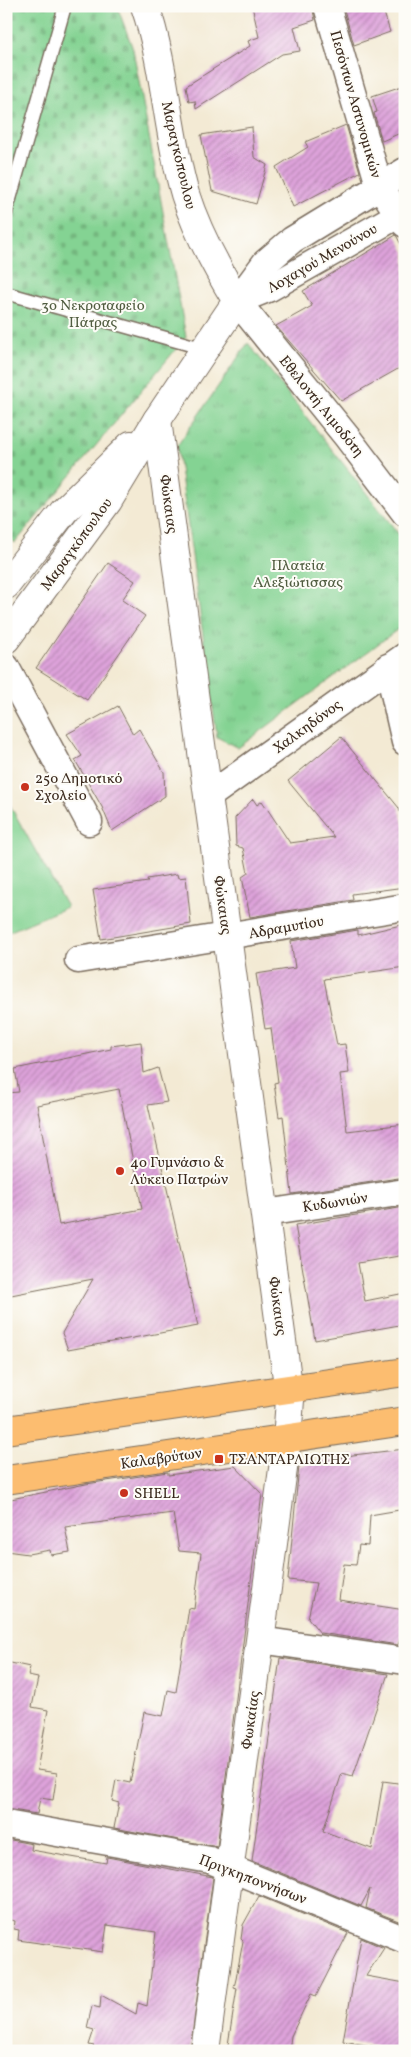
<svg xmlns="http://www.w3.org/2000/svg" width="411" height="2057" font-family="Vollkorn,serif">
  <defs>
    <pattern id="cemetery-stones" width="16" height="16" patternUnits="userSpaceOnUse" patternTransform="scale(1.25)"><rect width="16" height="16" fill="#84d393"/><path d="M2 7V4a2 2 0 0 1 4 0v3zM10 15v-3a2 2 0 0 1 4 0v3z" fill="#73b57e"/></pattern>
    <pattern id="park-tufts" width="24" height="20" patternUnits="userSpaceOnUse" patternTransform="scale(1.25)"><rect width="24" height="20" fill="#84d393"/><path d="M3 7l-1-3M5 7V3M7 7l1-3M15 17l-1-3M17 17v-4M19 17l1-3" fill="none" stroke="#73b57e"/></pattern>
    <pattern id="building-hatch" width="6" height="6" patternUnits="userSpaceOnUse" patternTransform="scale(1.25)"><rect width="6" height="6" fill="#dea3db"/><path d="M-1 1l2-2M0 6l6-6M5 7l2-2" fill="none" stroke="#b585b1"/></pattern>
  </defs>
  <rect width="100%" height="100%" fill="#fdfcf7"/>
  <filter id="ink" filterUnits="userSpaceOnUse"><feTurbulence type="fractalNoise" baseFrequency=".02" numOctaves="2"/><feDisplacementMap in="SourceGraphic" scale="10" xChannelSelector="R" yChannelSelector="G"/><feConvolveMatrix kernelMatrix="1 2 1 2 8 2 1 2 1" color-interpolation-filters="sRGB"/></filter>
  <filter id="wash" filterUnits="userSpaceOnUse"><feTurbulence type="fractalNoise" baseFrequency=".0096" numOctaves="4" result="noise"/><feDisplacementMap in="SourceGraphic" scale="20" xChannelSelector="R" yChannelSelector="G"/><feGaussianBlur stdDeviation="1.12" result="paint"/><feColorMatrix in="noise" values="0 0 0 0 0 0 0 0 0 0 0 0 0 0 0 0 0 1.4 0 .05"/><feComposite in="paint" operator="in"/></filter>
  <g filter="url(#wash)">
    <rect width="100%" height="100%" fill="#f3ead4"/>
    <!-- cemetery -->
    <path fill="url(#cemetery-stones)" stroke="#607e58" d="M 6,6 L 117,6 L 133,49 L 186,337 L 15,543 L 6,535 Z"/>
    <!-- park -->
    <path fill="url(#park-tufts)" stroke="#607e58" d="M 248,343 L 405,542 L 405,624 L 238,748 L 217,737 L 177,446 Z"/>
    <!-- garden -->
    <path fill="#84d393" stroke="#607e58" d="M 7,800 L 67,907 L 6,933 L 6,801 Z"/>
    <g id="blocks">
      <!-- building -->
      <g fill="url(#building-hatch)" fill-rule="evenodd">
        <path d="M 252,6 L 312,6 L 315,20 L 294,27 L 300,51 L 282,54 L 196,109 L 195,101 L 189,102 L 186,86 L 250,46 L 248,41 L 259,37 Z"/>
        <path d="M 343,6 L 382,6 L 390,32 L 354,45 Z"/>
        <path d="M 405,85 L 405,131 L 382,141 L 374,113 L 377,112 L 372,96 Z"/>
        <path d="M 346,125 L 360,172 L 293,207 L 276,167 L 308,147 L 305,142 Z"/>
        <path d="M 252,127 L 254,157 L 267,165 L 256,204 L 212,191 L 201,135 Z"/>
        <path d="M 396,235 L 405,252 L 405,365 L 341,401 L 276,326 L 312,306 L 303,291 Z"/>
        <path d="M 108,563 L 135,581 L 122,600 L 145,616 L 87,700 L 36,668 Z"/>
        <path d="M 118,706 L 133,734 L 139,729 L 164,772 L 165,796 L 112,831 L 102,807 L 75,760 L 82,756 L 67,734 Z"/>
        <path d="M 341,737 L 399,808 L 405,831 L 405,887 L 352,894 L 353,900 L 250,917 L 242,877 L 248,873 L 243,848 L 236,846 L 235,818 L 253,799 L 257,805 L 262,801 L 290,843 L 334,837 L 288,781 Z"/>
        <path d="M 177,874 L 178,878 L 186,877 L 191,924 L 101,939 L 93,890 L 148,882 L 147,879 Z"/>
        <path d="M 405,924 L 405,967 L 324,979 L 337,1045 L 345,1044 L 349,1073 L 340,1074 L 347,1131 L 405,1124 L 405,1177 L 292,1194 L 283,1116 L 279,1117 L 274,1083 L 278,1082 L 271,1028 L 265,1029 L 256,974 L 295,968 L 291,941 L 358,930 L 358,935 Z"/>
        <path d="M 141,1042 L 144,1073 L 158,1068 L 167,1102 L 148,1105 L 198,1326 L 68,1350 L 62,1333 L 93,1279 L 6,1296 L 6,1093 L 19,1092 L 15,1069 L 111,1049 L 111,1046 ZM 119,1089 L 142,1209 L 59,1225 L 37,1105 Z"/>
        <path d="M 405,1207 L 405,1255 L 358,1263 L 365,1301 L 405,1293 L 405,1324 L 315,1340 L 295,1225 Z"/>
        <path d="M 405,1449 L 405,1509 L 370,1515 L 368,1546 L 359,1545 L 356,1565 L 344,1564 L 339,1600 L 405,1610 L 405,1626 L 398,1645 L 320,1633 L 308,1618 L 316,1583 L 288,1580 L 299,1466 L 353,1455 Z"/>
        <path d="M 235,1466 L 262,1494 L 217,1847 L 114,1828 L 119,1803 L 112,1801 L 116,1780 L 130,1783 L 144,1712 L 163,1716 L 168,1690 L 176,1692 L 189,1608 L 194,1609 L 201,1553 L 179,1551 L 173,1513 L 65,1527 L 70,1552 L 51,1555 L 50,1550 L 28,1554 L 6,1551 L 6,1500 L 86,1484 L 168,1472 L 168,1475 Z"/>
        <path d="M 280,1658 L 388,1674 L 353,1776 L 342,1773 L 323,1831 L 372,1849 L 383,1781 L 405,1784 L 405,1916 L 401,1922 L 366,1908 L 370,1889 L 361,1906 L 252,1861 Z"/>
        <path d="M 6,1662 L 30,1667 L 28,1676 L 38,1678 L 32,1707 L 48,1710 L 37,1770 L 57,1773 L 53,1800 L 40,1798 L 37,1814 L 6,1809 Z"/>
        <path d="M 6,1839 L 32,1844 L 31,1850 L 106,1863 L 107,1857 L 213,1877 L 190,2051 L 92,2051 L 94,2046 L 89,2045 L 94,2030 L 87,2028 L 92,2006 L 100,2008 L 101,1995 L 136,2014 L 138,2003 L 147,2006 L 156,1932 L 107,1925 L 103,1952 L 18,1940 L 19,1930 L 14,1929 L 15,1921 L 6,1919 Z"/>
        <path d="M 259,1896 L 348,1933 L 316,1996 L 311,1994 L 291,2036 L 289,2051 L 227,2051 L 237,1988 L 234,1987 L 236,1979 L 243,1941 L 241,1939 L 243,1925 Z"/>
        <path d="M 361,1938 L 384,1948 L 366,1976 L 405,1983 L 405,2051 L 377,2051 L 378,2047 L 343,2041 Z"/>
      </g>
    </g>
  </g>
  <g filter="url(#ink)">
    <use href="#blocks" fill-opacity="0" stroke="#7b6d5e" stroke-width="1"/>
    <g fill="none" stroke-linecap="round" stroke-linejoin="round">
      <!-- service casing -->
      <g stroke="#7b6d5e" stroke-width="15">
        <g id="service">
          <path d="M 6,213 L 65,6"/>
          <path d="M 6,293 L 205,349"/>
        </g>
      </g>
      <!-- minor casing -->
      <g stroke="#7b6d5e" stroke-width="29">
        <g id="minor">
          <path d="M 327,6 L 379,185 L 405,224"/>
          <path d="M 237,301 L 347,437 L 405,513"/>
          <path d="M 237,301 L 265,263 L 292,240 L 405,171"/>
          <path d="M 237,301 L 270,288 L 405,211"/>
          <path d="M 6,667 L 89,822"/>
          <path d="M 388,667 L 405,742"/>
          <path d="M 209,796 L 405,656"/>
          <path d="M 78,960 L 405,907"/>
          <path d="M 265,1213 L 405,1192"/>
          <path d="M 260,1640 L 405,1661"/>
          <path d="M 6,1824 L 210,1860 L 405,1940"/>
        </g>
      </g>
      <!-- tertiary casing -->
      <g stroke="#7b6d5e" stroke-width="30">
        <g id="tertiary">
          <path d="M 157,420 L 290,1400 L 287,1439 L 205,2051"/>
          <path d="M 6,585 L 64,511 L 131,445"/>
          <path d="M 6,639 L 108,501 L 157,420 L 237,301 C 216,267 197,232 185,194 C 167,133 166,67 145,6"/>
        </g>
      </g>
      <!-- primary casing -->
      <g stroke="#7b6d5e" stroke-width="30">
        <g id="primary">
          <path d="M 6,1430 L 405,1372"/>
          <path d="M 6,1480 L 405,1421"/>
        </g>
      </g>
      <!-- service -->
      <use href="#service" stroke="#fff" stroke-width="12"/>
      <!-- minor -->
      <use href="#minor" stroke="#fff" stroke-width="26"/>
      <!-- tertiary -->
      <use href="#tertiary" stroke="#fff" stroke-width="28"/>
      <!-- primary -->
      <use href="#primary" stroke="#fcbd6f" stroke-width="28"/>
    </g>
  </g>
  <!-- markers -->
  <g fill="#c8321e" stroke="#fdfcf7" stroke-width="2">
    <circle cx="25" cy="787" r="5"/>
    <circle cx="120" cy="1171" r="5"/>
    <rect x="214" y="1454" width="10" height="10" rx="2.5"/>
    <circle cx="124" cy="1493" r="5"/>
  </g>
  <g text-anchor="middle" stroke-width="4" stroke-linejoin="round" paint-order="stroke">
    <!-- street labels -->
    <g font-size="15" fill="#3b2a1e" stroke="#fdfcf7">
      <text transform="translate(356 104) rotate(74)" y="5">Πεσόντων Αστυνομικών</text>
      <text transform="translate(179 155) rotate(77)" y="5">Μαραγκόπουλου</text>
      <text transform="translate(322 258) rotate(-30)" y="5">Λοχαγού Μενούνου</text>
      <text transform="translate(322 406) rotate(51)" y="5">Εθελοντή Αιμοδότη</text>
      <text transform="translate(169 504) rotate(82)" y="5">Φώκαιας</text>
      <text transform="translate(76 544) rotate(-54)" y="5">Μαραγκόπουλου</text>
      <text transform="translate(307 726) rotate(-36)" y="5">Χαλκηδόνος</text>
      <text transform="translate(223 905) rotate(82)" y="5">Φώκαιας</text>
      <text transform="translate(286 927) rotate(-10)" y="5">Αδραμυτίου</text>
      <text transform="translate(335 1202) rotate(-9)" y="5">Κυδωνιών</text>
      <text transform="translate(278 1306) rotate(82)" y="5">Φώκαιας</text>
      <text transform="translate(161 1458) rotate(-8)" y="5">Καλαβρύτων</text>
      <text transform="translate(250 1720) rotate(-82)" y="5">Φωκαίας</text>
      <text transform="translate(253 1879) rotate(21)" y="5">Πριγκηποννήσων</text>
    </g>
    <!-- park labels -->
    <g font-size="15" fill="#515d41" stroke="#fdfcf7">
      <text x="93" y="310">3o Νεκροταφείο<tspan x="93" dy="17">Πάτρας</tspan></text>
      <text x="298" y="570">Πλατεία<tspan x="298" dy="17">Αλεξιώτισσας</tspan></text>
    </g>
    <!-- poi labels -->
    <g font-size="15" fill="#3b2a1e" stroke="#fdfcf7" text-anchor="start">
      <text x="35" y="783">25ο Δημοτικό<tspan x="35" dy="17">Σχολείο</tspan></text>
      <text x="130" y="1167">4ο Γυμνάσιο &amp;<tspan x="130" dy="17">Λύκειο Πατρών</tspan></text>
      <text x="229" y="1464">ΤΣΑΝΤΑΡΛΙΩΤΗΣ</text>
      <text x="134" y="1498">SHELL</text>
    </g>
  </g>
  <!-- margin -->
  <rect width="411" height="2057" fill="none" stroke="#fdfcf7" stroke-width="25"/>
</svg>
